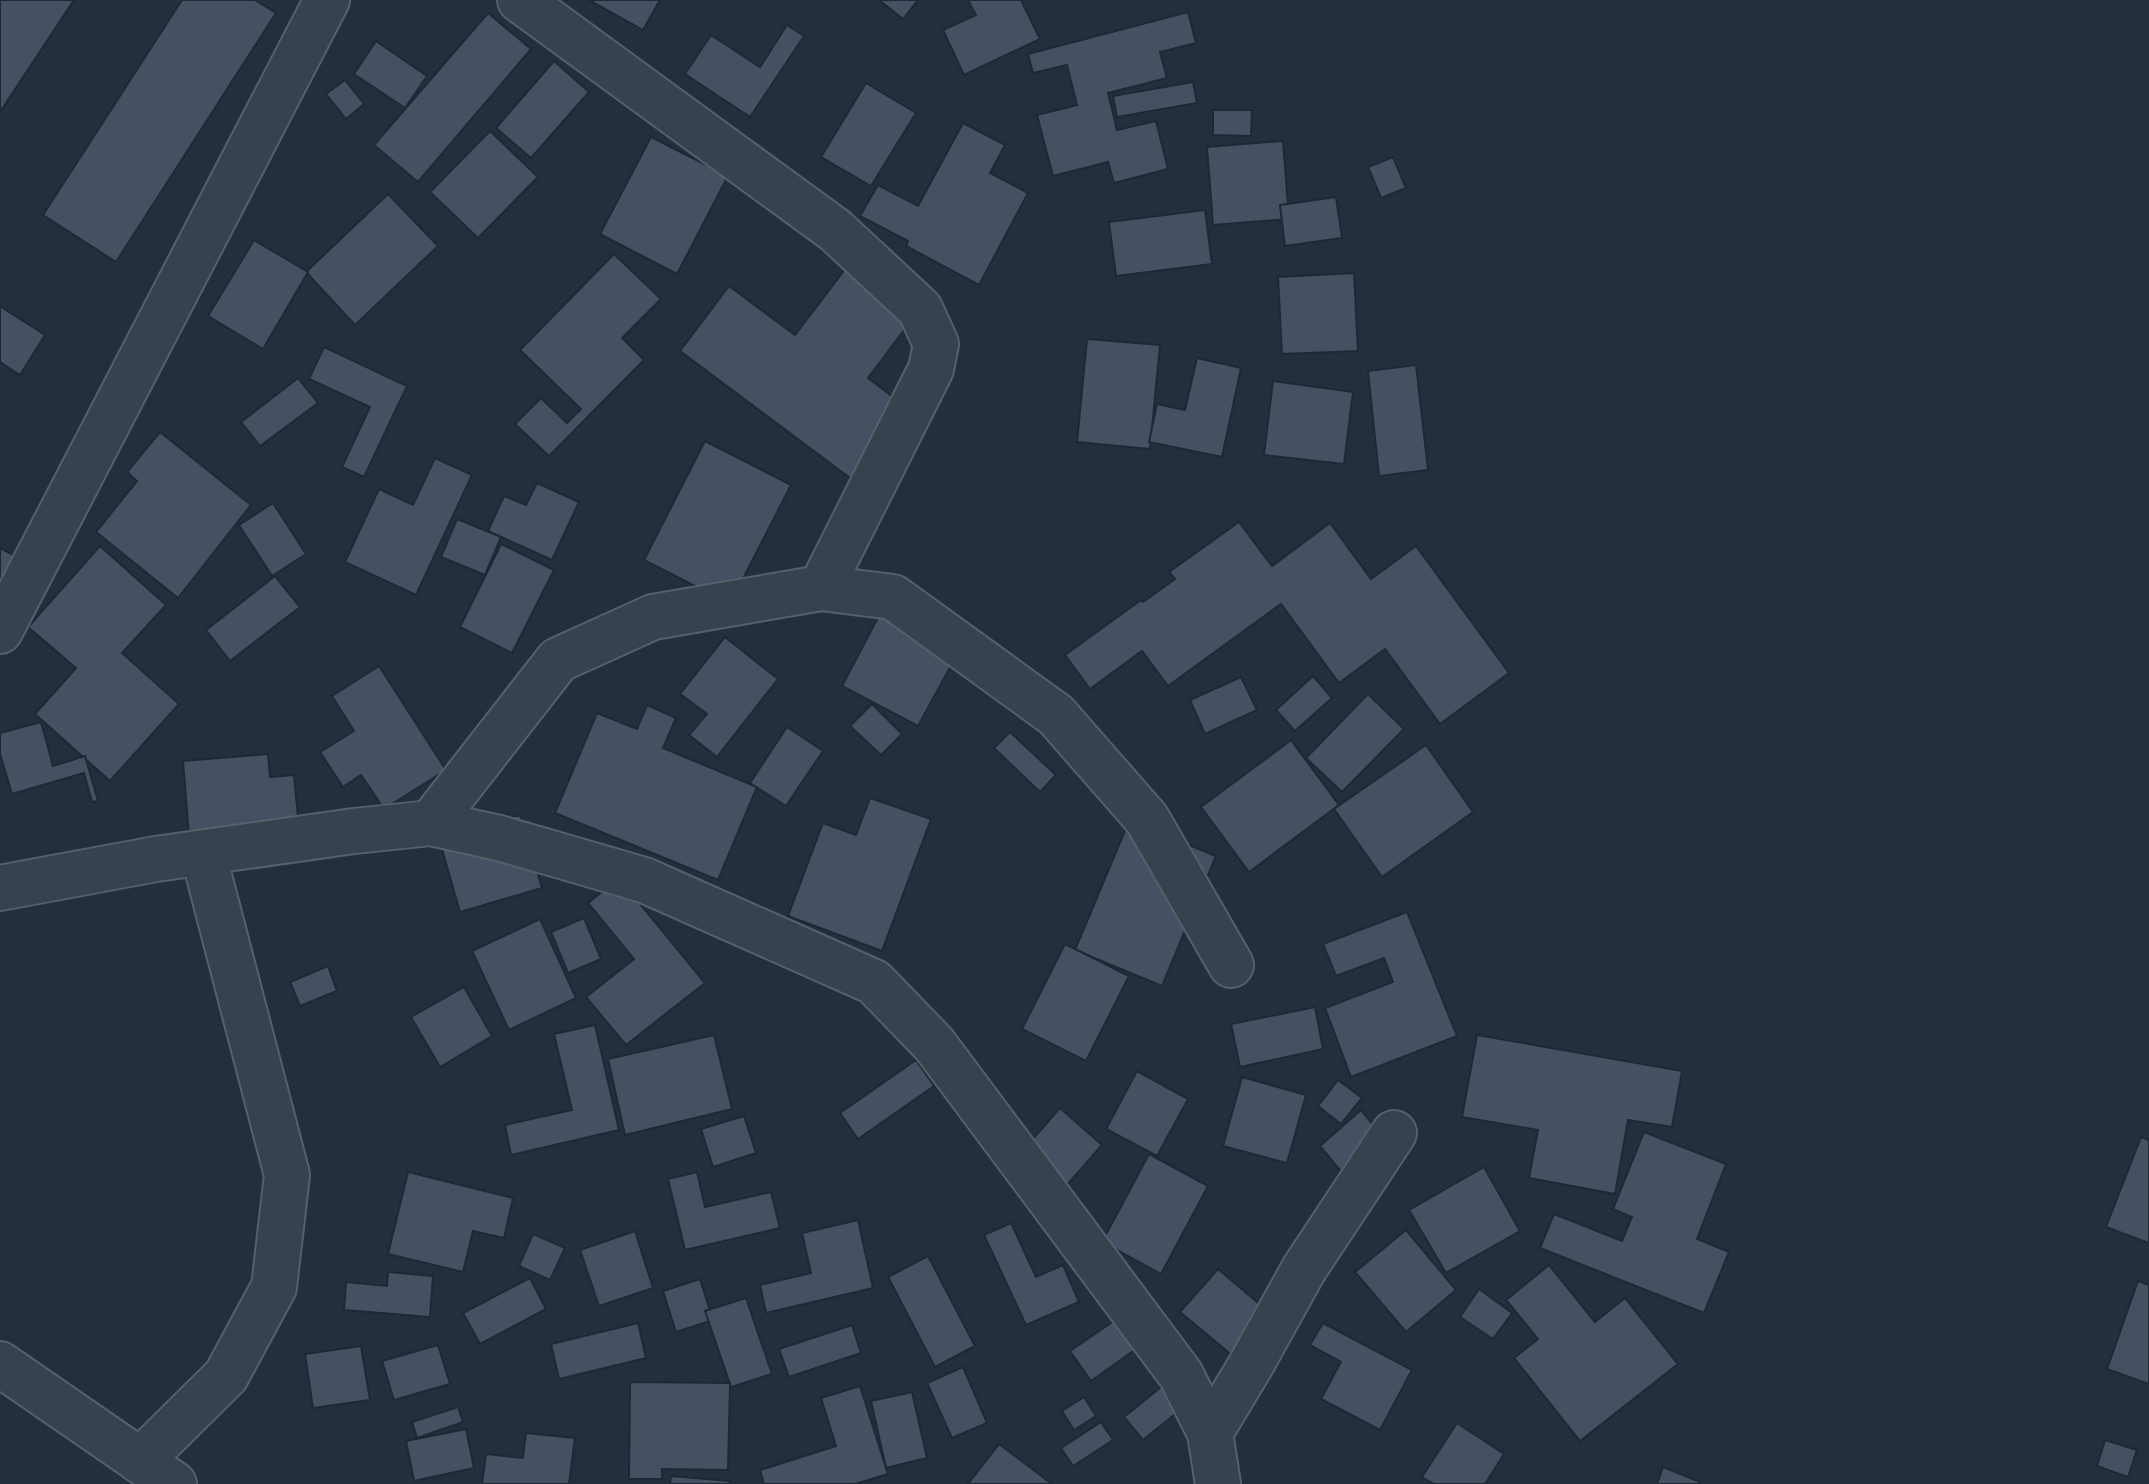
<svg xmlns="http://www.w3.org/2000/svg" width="2149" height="1484" font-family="'PT Sans',sans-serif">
  <rect width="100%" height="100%" fill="#242f3e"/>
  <!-- building -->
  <g fill="#455162" stroke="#1f2835" stroke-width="2">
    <path d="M 0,0 L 74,0 L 0,112 Z"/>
    <path d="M 182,0 L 255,0 L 276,13 L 116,262 L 43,215 Z"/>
    <path d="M 589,0 L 660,0 L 643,30 Z"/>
    <path d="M 879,0 L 918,0 L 903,19 Z"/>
    <path d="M 968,0 L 1021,0 L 1040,39 L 964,75 L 943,30 L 976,15 Z"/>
    <path d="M 1188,12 L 1196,43 L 1160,52 L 1167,78 L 1108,93 L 1117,130 L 1156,121 L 1168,169 L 1114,183 L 1108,162 L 1053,176 L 1037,115 L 1077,105 L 1067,65 L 1033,73 L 1028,54 Z"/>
    <path d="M 488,13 L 531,49 L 418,182 L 374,145 Z"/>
    <path d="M 787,25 L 804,36 L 750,117 L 685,74 L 711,35 L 760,67 Z"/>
    <path d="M 376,41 L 427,76 L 405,108 L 354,74 Z"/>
    <path d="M 554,61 L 589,92 L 531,158 L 496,128 Z"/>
    <path d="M 345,80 L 364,104 L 346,119 L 326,94 Z"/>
    <path d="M 1193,82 L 1197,103 L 1117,117 L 1113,96 Z"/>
    <path d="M 866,83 L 916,113 L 871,186 L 821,157 Z"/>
    <path d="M 1213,110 L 1252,110 L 1251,136 L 1213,135 Z"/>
    <path d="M 963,123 L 1005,145 L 990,173 L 1028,193 L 979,285 L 906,246 L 908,241 L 860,216 L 878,185 L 918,206 Z"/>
    <path d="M 490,131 L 538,177 L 478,238 L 430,192 Z"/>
    <path d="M 651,137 L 728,176 L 677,274 L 600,234 Z"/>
    <path d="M 1283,141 L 1289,219 L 1213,225 L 1207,147 Z"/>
    <path d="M 1393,157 L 1406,188 L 1381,198 L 1368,167 Z"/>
    <path d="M 388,194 L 438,246 L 355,325 L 306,272 Z"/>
    <path d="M 1336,197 L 1342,238 L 1285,246 L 1280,205 Z"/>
    <path d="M 1205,210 L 1212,264 L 1116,276 L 1109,222 Z"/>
    <path d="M 254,240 L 308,272 L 263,349 L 208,316 Z"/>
    <path d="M 858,252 L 925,302 L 868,378 L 917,415 L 862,487 L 680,351 L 729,286 L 795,335 Z"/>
    <path d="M 614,254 L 661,299 L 622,338 L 644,360 L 549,456 L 515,424 L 541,398 L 567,423 L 581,409 L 520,350 Z"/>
    <path d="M 1354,273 L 1358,351 L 1282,354 L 1278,277 Z"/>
    <path d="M 0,306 L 45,335 L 20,375 L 0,362 Z"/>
    <path d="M 1087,339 L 1160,345 L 1150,449 L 1077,442 Z"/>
    <path d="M 324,347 L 407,386 L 364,477 L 342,467 L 370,407 L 309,379 Z"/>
    <path d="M 1197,358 L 1241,368 L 1222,457 L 1149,442 L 1157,404 L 1185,410 Z"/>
    <path d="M 1416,365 L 1428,470 L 1379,476 L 1368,371 Z"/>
    <path d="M 298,378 L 318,403 L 260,446 L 241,422 Z"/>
    <path d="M 1273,381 L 1353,392 L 1344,464 L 1264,455 Z"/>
    <path d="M 160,432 L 251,505 L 178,598 L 96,532 L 137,481 L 127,472 Z"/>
    <path d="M 705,441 L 791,485 L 730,604 L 644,560 Z"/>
    <path d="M 435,458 L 472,475 L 416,595 L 345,562 L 379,489 L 413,505 Z"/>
    <path d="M 537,483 L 579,502 L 552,560 L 488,531 L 504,496 L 526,505 Z"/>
    <path d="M 273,503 L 306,554 L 272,576 L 239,525 Z"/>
    <path d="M 457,519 L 501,537 L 485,575 L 441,557 Z"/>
    <path d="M 1239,522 L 1272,566 L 1330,523 L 1371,579 L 1416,546 L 1509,673 L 1440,724 L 1385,649 L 1339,683 L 1281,604 L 1168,686 L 1142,651 L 1090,689 L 1065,655 L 1141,600 L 1143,602 L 1175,579 L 1169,572 Z"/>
    <path d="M 501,544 L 554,570 L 512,653 L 460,627 Z"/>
    <path d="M 100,546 L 166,605 L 122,653 L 179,704 L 110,781 L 35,714 L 76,668 L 28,627 Z"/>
    <path d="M 0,548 L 23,560 L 0,603 Z"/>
    <path d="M 275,576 L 300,607 L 230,661 L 206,630 Z"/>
    <path d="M 882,610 L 959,651 L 918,726 L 842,686 Z"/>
    <path d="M 725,637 L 778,679 L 717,757 L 689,735 L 707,714 L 680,694 Z"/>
    <path d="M 379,666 L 446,770 L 384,809 L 361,775 L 343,787 L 320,752 L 354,731 L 332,696 Z"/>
    <path d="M 1313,676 L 1332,698 L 1295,731 L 1276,710 Z"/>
    <path d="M 1241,677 L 1257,710 L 1205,734 L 1190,700 Z"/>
    <path d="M 1368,694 L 1404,729 L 1342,792 L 1306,758 Z"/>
    <path d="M 872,704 L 902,734 L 881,755 L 850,726 Z"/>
    <path d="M 647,705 L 676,718 L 663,748 L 757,787 L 718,880 L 555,813 L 597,713 L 637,729 Z"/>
    <path d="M 41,722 L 53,766 L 85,756 L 98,801 L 92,802 L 84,773 L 12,794 L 0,754 L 0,733 Z"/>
    <path d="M 787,727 L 823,751 L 786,806 L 750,783 Z"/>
    <path d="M 1010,732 L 1056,775 L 1040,792 L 994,748 Z"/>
    <path d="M 1291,740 L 1339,805 L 1249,872 L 1201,807 Z"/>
    <path d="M 1426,745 L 1473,812 L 1382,877 L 1334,809 Z"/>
    <path d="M 268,754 L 270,777 L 294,775 L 300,839 L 190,848 L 183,761 Z"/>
    <path d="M 870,798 L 931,819 L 882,951 L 788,916 L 823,823 L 856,835 Z"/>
    <path d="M 520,815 L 542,888 L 460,912 L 439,839 Z"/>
    <path d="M 1129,821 L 1216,856 L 1162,986 L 1075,950 Z"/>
    <path d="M 619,878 L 705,983 L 626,1045 L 586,997 L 634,959 L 588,903 Z"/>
    <path d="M 1407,912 L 1457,1036 L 1351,1077 L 1325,1008 L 1393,982 L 1384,958 L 1336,976 L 1323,944 Z"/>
    <path d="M 584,918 L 601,959 L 568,973 L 551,932 Z"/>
    <path d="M 540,919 L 576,998 L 509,1030 L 472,951 Z"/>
    <path d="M 1065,944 L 1129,976 L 1086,1061 L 1022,1029 Z"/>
    <path d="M 328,966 L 337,991 L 300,1006 L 290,982 Z"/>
    <path d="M 464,987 L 492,1036 L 440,1067 L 411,1017 Z"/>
    <path d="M 1315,1007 L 1323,1049 L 1240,1067 L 1231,1024 Z"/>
    <path d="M 595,1025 L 619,1130 L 511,1155 L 505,1125 L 572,1110 L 554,1034 Z"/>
    <path d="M 714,1035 L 732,1109 L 625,1135 L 608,1059 Z"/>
    <path d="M 1477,1035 L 1682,1071 L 1672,1127 L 1628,1120 L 1615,1194 L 1529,1178 L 1538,1130 L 1462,1117 Z"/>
    <path d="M 916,1060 L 934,1086 L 858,1139 L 840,1113 Z"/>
    <path d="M 1137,1071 L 1188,1099 L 1157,1156 L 1106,1129 Z"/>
    <path d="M 1242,1077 L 1306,1095 L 1287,1163 L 1223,1146 Z"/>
    <path d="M 1338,1080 L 1362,1098 L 1341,1124 L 1318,1106 Z"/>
    <path d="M 1060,1108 L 1102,1145 L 1067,1185 L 1025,1148 Z"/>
    <path d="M 1361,1110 L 1386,1140 L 1344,1175 L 1320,1146 Z"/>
    <path d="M 744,1116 L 756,1153 L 713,1167 L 701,1129 Z"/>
    <path d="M 1644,1132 L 1726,1164 L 1697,1239 L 1729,1252 L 1704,1313 L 1540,1248 L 1554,1214 L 1622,1241 L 1632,1217 L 1613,1209 Z"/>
    <path d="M 2141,1137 L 2149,1140 L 2149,1243 L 2106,1227 Z"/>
    <path d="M 1149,1154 L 1208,1186 L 1161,1274 L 1102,1242 Z"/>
    <path d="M 1484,1167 L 1520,1231 L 1446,1273 L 1409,1210 Z"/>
    <path d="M 408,1172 L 513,1198 L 504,1238 L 473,1231 L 463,1272 L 388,1254 Z"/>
    <path d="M 697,1172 L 705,1207 L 771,1192 L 780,1228 L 685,1250 L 668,1179 Z"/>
    <path d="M 858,1220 L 873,1288 L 766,1313 L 760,1285 L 811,1273 L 802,1233 Z"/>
    <path d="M 1011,1223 L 1036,1277 L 1063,1265 L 1079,1302 L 1026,1325 L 984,1235 Z"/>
    <path d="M 1406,1230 L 1456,1290 L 1406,1332 L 1355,1272 Z"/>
    <path d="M 635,1231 L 653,1288 L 599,1306 L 580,1250 Z"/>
    <path d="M 533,1234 L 565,1248 L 550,1280 L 519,1266 Z"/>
    <path d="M 928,1256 L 975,1346 L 935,1367 L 888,1277 Z"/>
    <path d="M 1549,1265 L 1595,1322 L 1625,1298 L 1678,1364 L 1580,1441 L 1514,1358 L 1538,1339 L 1506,1300 Z"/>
    <path d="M 1218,1269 L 1270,1313 L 1234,1357 L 1180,1312 Z"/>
    <path d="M 388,1272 L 433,1276 L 430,1317 L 344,1310 L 346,1282 L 387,1286 Z"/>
    <path d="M 530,1278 L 546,1309 L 480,1344 L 463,1313 Z"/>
    <path d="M 700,1279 L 713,1320 L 676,1332 L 663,1291 Z"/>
    <path d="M 2138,1281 L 2149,1285 L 2149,1384 L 2107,1369 Z"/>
    <path d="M 1479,1289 L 1512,1313 L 1493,1339 L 1460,1317 Z"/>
    <path d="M 746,1298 L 772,1374 L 731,1387 L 705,1311 Z"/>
    <path d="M 1130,1310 L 1150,1339 L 1091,1381 L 1070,1351 Z"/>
    <path d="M 638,1323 L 646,1358 L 559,1379 L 551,1344 Z"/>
    <path d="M 1323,1323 L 1412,1370 L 1380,1430 L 1321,1399 L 1341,1362 L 1310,1345 Z"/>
    <path d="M 852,1325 L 861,1353 L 789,1377 L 779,1349 Z"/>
    <path d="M 438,1345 L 450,1384 L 394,1400 L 382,1361 Z"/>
    <path d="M 361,1346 L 370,1400 L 313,1408 L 305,1354 Z"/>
    <path d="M 963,1367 L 987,1423 L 952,1438 L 927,1383 Z"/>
    <path d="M 1171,1379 L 1190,1402 L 1143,1440 L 1124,1417 Z"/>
    <path d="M 630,1382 L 730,1383 L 728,1470 L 662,1469 L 662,1479 L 629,1479 Z"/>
    <path d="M 860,1386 L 888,1474 L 855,1484 L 764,1484 L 760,1470 L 836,1446 L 821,1398 Z"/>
    <path d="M 912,1392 L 927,1458 L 886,1468 L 871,1401 Z"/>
    <path d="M 1084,1397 L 1096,1416 L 1074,1430 L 1062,1411 Z"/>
    <path d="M 458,1407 L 463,1422 L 417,1438 L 412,1422 Z"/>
    <path d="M 1101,1422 L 1113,1440 L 1073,1466 L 1061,1448 Z"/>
    <path d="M 1457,1423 L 1504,1454 L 1485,1484 L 1434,1484 L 1422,1477 Z"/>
    <path d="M 466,1429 L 474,1468 L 414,1481 L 406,1441 Z"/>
    <path d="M 526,1433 L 575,1438 L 569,1484 L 482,1484 L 486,1454 L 523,1458 Z"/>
    <path d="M 2105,1440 L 2137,1450 L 2128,1477 L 2097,1466 Z"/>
    <path d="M 999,1444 L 1052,1484 L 968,1484 Z"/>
    <path d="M 1663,1467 L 1700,1482 L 1699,1484 L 1657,1484 Z"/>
    <path d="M 671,1476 L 730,1481 L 730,1484 L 670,1484 Z"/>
  </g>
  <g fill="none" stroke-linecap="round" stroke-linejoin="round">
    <!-- minor casing -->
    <g stroke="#565f6c" stroke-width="48">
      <g id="minor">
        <path d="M 520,0 L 835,230 L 920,309 L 936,344 L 931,369 L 821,588"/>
        <path d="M 0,631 L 327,0"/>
        <path d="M 431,823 L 558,660 L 653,617 L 821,588 L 893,597 L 1056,715 L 1147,819 L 1231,965"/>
        <path d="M 0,888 L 156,859 L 354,831 L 431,823 L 499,838 L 644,880 L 874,982 L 934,1044 L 1181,1375 L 1210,1433 L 1218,1484"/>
        <path d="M 0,1364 L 174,1484"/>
        <path d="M 1210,1433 L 1252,1363 L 1304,1269 L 1394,1133"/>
        <path d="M 140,1461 L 226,1376 L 274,1287 L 287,1175 L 203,853"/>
      </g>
    </g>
    <!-- minor -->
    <use href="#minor" stroke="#38414e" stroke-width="44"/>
  </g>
</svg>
